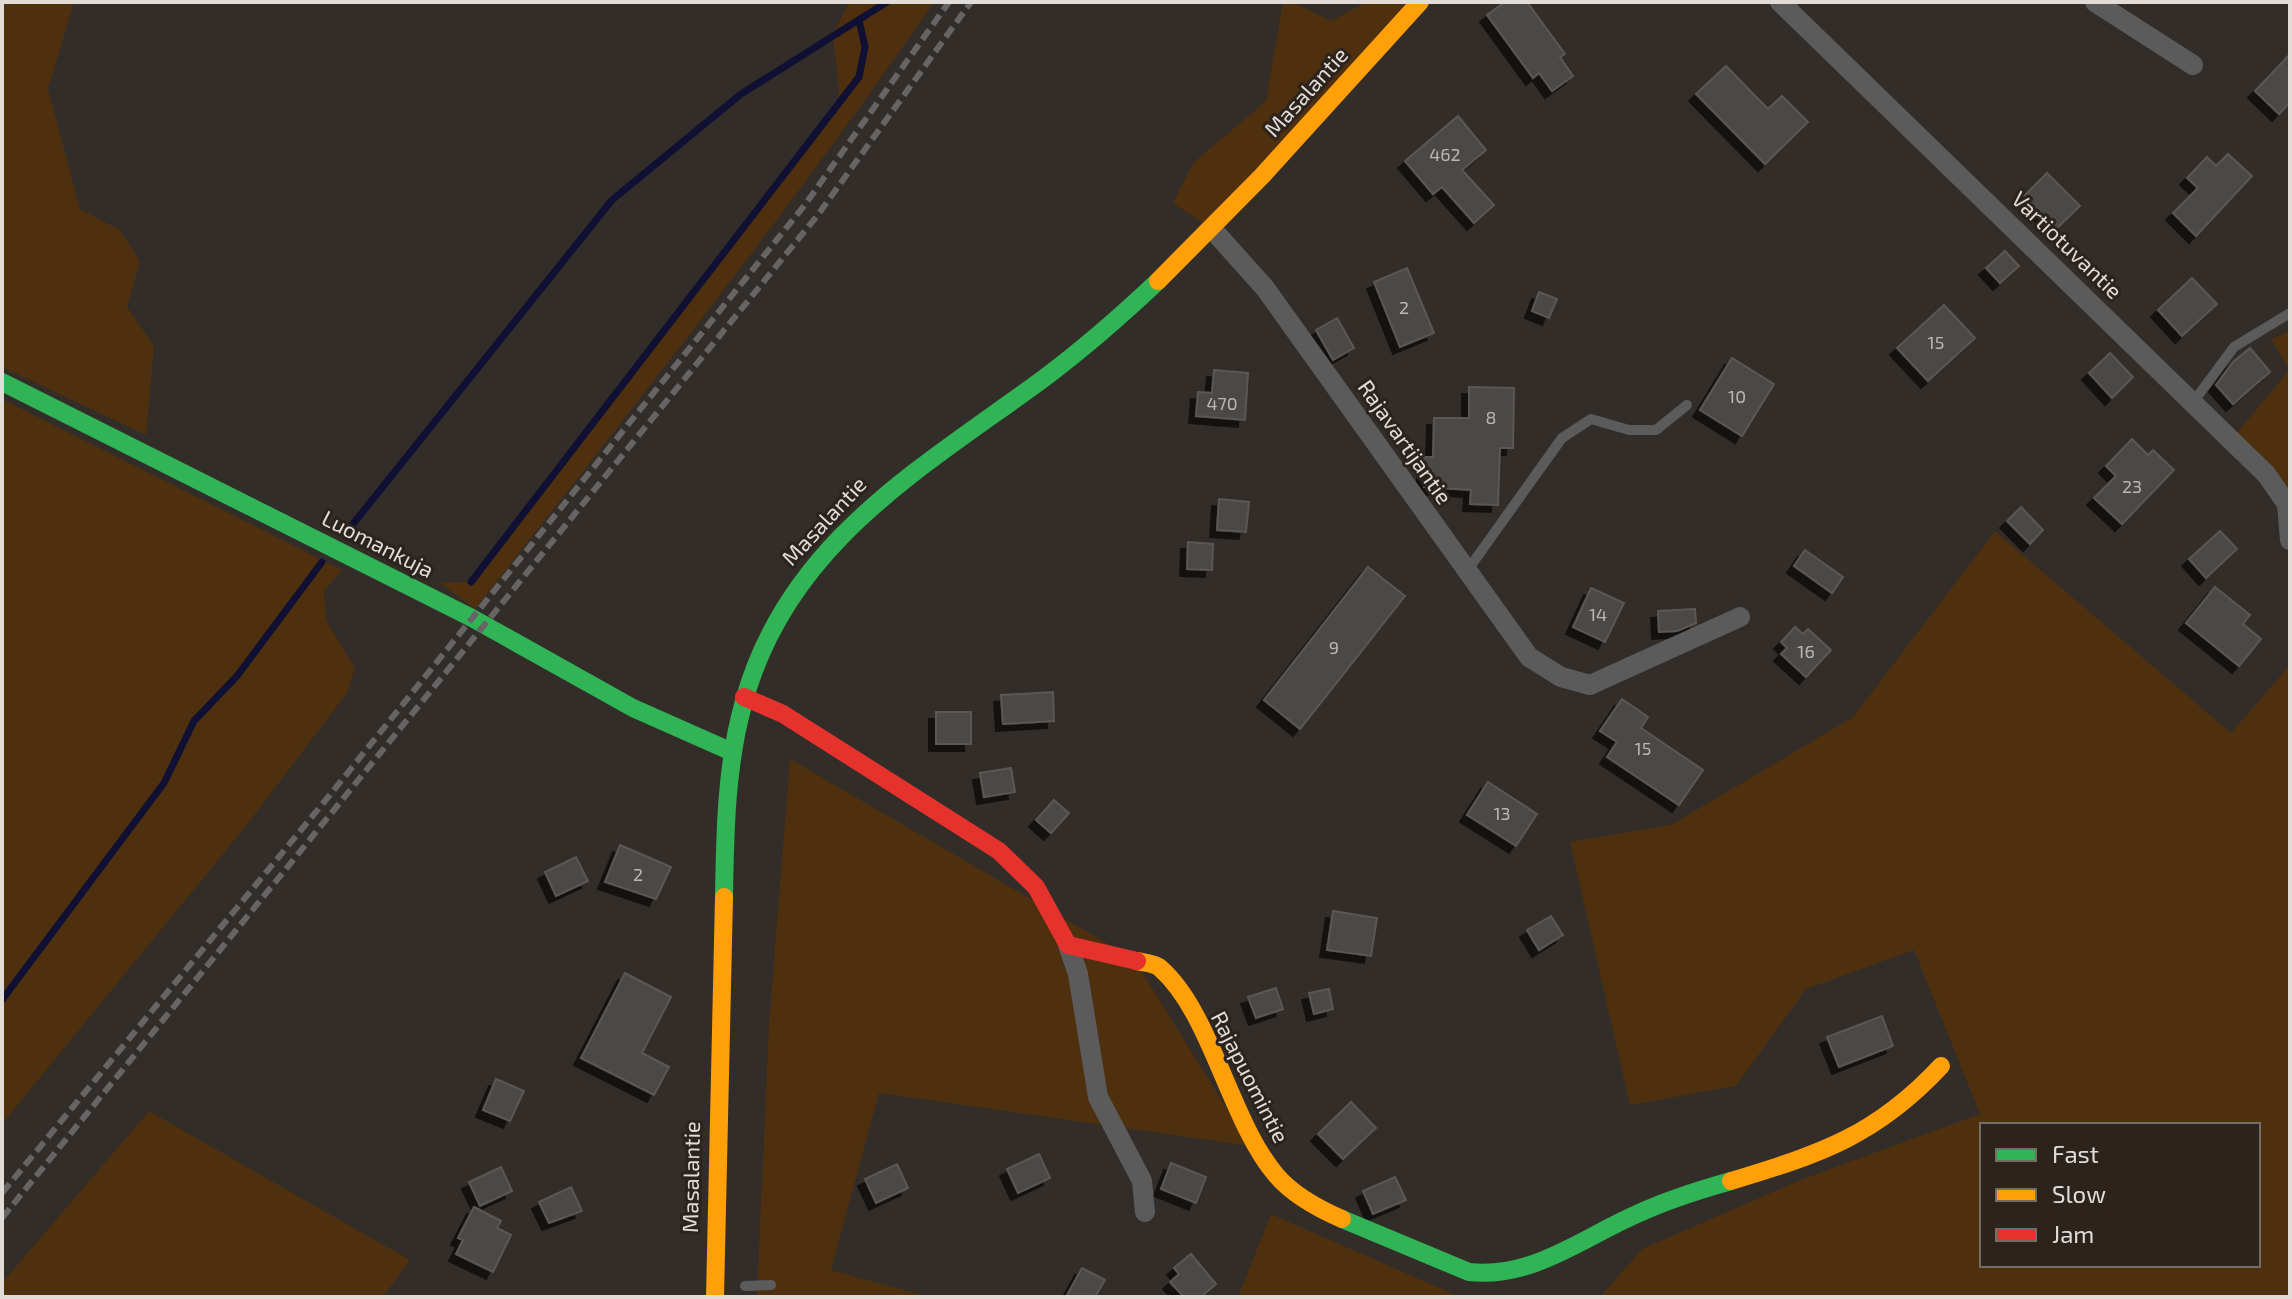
<svg xmlns="http://www.w3.org/2000/svg" width="2292" height="1299" font-family="'Exo 2',sans-serif">
  <defs>
    <filter id="shadow"><feDropShadow dx="-7" dy="7" stdDeviation="0" flood-color="#0009"/></filter>
  </defs>
  <rect width="100%" height="100%" fill="#322d28"/>
  <!-- green -->
  <g fill="#4e300f" fill-rule="evenodd">
    <path d="M 2,2 L 74,2 L 48,89 L 80,209 L 120,230 L 140,261 L 127,307 L 154,346 L 146,435 L 2,367 Z"/>
    <path d="M 849,2 L 934,2 C 790,211 631,410 475,609 L 439,582 L 471,582 L 840,102 L 833,35 Z"/>
    <path d="M 1283,2 L 1293,2 L 1331,21 L 1367,2 L 1420,2 L 1213,230 L 1173,203 L 1193,163 L 1266,101 Z"/>
    <path d="M 2290,331 L 2290,495 L 2236,434 L 2289,370 L 2271,339 Z"/>
    <path d="M 2,399 L 342,570 L 324,591 L 326,620 L 355,668 L 347,693 L 246,826 L 2,1124 Z"/>
    <path d="M 1995,531 L 2231,733 L 2290,665 L 2290,1297 L 1600,1297 L 1642,1249 L 1803,1179 L 1980,1114 L 1914,950 L 1806,989 L 1736,1086 L 1630,1105 L 1570,842 L 1671,825 L 1853,717 ZM 1982,1125 L 2258,1125 L 2258,1265 L 1982,1265 Z"/>
    <path d="M 790,759 L 1134,959 L 1250,1146 L 879,1093 L 831,1270 L 929,1297 L 757,1297 L 769,1024 Z"/>
    <path d="M 149,1111 L 410,1260 L 383,1297 L 2,1297 L 2,1283 Z"/>
    <path d="M 1271,1214 L 1460,1297 L 1238,1297 Z"/>
  </g>
  <g fill="none" stroke-linecap="round" stroke-linejoin="round">
    <!-- stream -->
    <g stroke="#101034" stroke-width="7">
      <path d="M 349,529 L 612,200 L 741,94 L 887,2"/>
      <path d="M 471,582 L 859,77 L 865,47 L 859,20"/>
      <path d="M 2,1000 L 164,783 L 194,721 L 237,676 L 322,562"/>
    </g>
  </g>
  <!-- building -->
  <g fill="#4c4945" stroke="#5b5754" stroke-width="2" filter="url(#shadow)">
    <path d="M 1505,2 L 1527,2 L 1565,54 L 1560,57 L 1573,76 L 1552,91 L 1539,73 L 1533,78 L 1487,15 Z"/>
    <path d="M 2290,54 L 2290,102 L 2279,114 L 2255,91 Z"/>
    <path d="M 1726,66 L 1768,109 L 1782,96 L 1808,122 L 1765,164 L 1696,94 Z"/>
    <path d="M 1458,116 L 1486,150 L 1462,170 L 1494,205 L 1474,223 L 1442,187 L 1433,194 L 1405,161 Z"/>
    <path d="M 2228,154 L 2252,176 L 2196,236 L 2173,213 L 2198,188 L 2187,178 L 2207,157 L 2216,166 Z"/>
    <path d="M 2047,173 L 2080,206 L 2056,229 L 2024,196 Z"/>
    <path d="M 2005,251 L 2019,266 L 2000,283 L 1986,268 Z"/>
    <path d="M 1407,268 L 1434,333 L 1400,347 L 1374,282 Z"/>
    <path d="M 2192,278 L 2217,304 L 2182,336 L 2158,310 Z"/>
    <path d="M 1539,292 L 1557,299 L 1549,318 L 1532,311 Z"/>
    <path d="M 1944,305 L 1975,338 L 1928,381 L 1897,348 Z"/>
    <path d="M 1337,318 L 1354,348 L 1333,360 L 1316,330 Z"/>
    <path d="M 2250,348 L 2270,372 L 2233,404 L 2216,385 L 2233,362 Z"/>
    <path d="M 2110,353 L 2133,377 L 2112,398 L 2089,373 Z"/>
    <path d="M 1732,358 L 1774,384 L 1742,436 L 1700,410 Z"/>
    <path d="M 1214,370 L 1248,373 L 1245,420 L 1196,416 L 1198,392 L 1212,393 Z"/>
    <path d="M 1469,387 L 1514,388 L 1513,448 L 1500,448 L 1498,505 L 1470,504 L 1471,490 L 1424,487 L 1424,457 L 1433,457 L 1434,418 L 1469,418 Z"/>
    <path d="M 2132,439 L 2148,455 L 2153,450 L 2174,470 L 2122,524 L 2094,498 L 2116,476 L 2106,466 Z"/>
    <path d="M 1219,499 L 1249,502 L 1246,532 L 1217,530 Z"/>
    <path d="M 2021,507 L 2043,530 L 2030,544 L 2007,521 Z"/>
    <path d="M 2220,531 L 2237,549 L 2206,578 L 2189,559 Z"/>
    <path d="M 1188,542 L 1213,544 L 1212,570 L 1187,569 Z"/>
    <path d="M 1805,550 L 1843,577 L 1832,593 L 1794,566 Z"/>
    <path d="M 1368,567 L 1405,596 L 1300,729 L 1264,700 Z"/>
    <path d="M 2215,587 L 2250,615 L 2243,624 L 2261,639 L 2239,666 L 2186,623 Z"/>
    <path d="M 1591,588 L 1624,603 L 1605,642 L 1573,627 Z"/>
    <path d="M 1695,609 L 1696,623 L 1677,631 L 1659,632 L 1658,611 Z"/>
    <path d="M 1795,627 L 1803,634 L 1808,629 L 1831,650 L 1806,677 L 1781,654 L 1787,648 L 1781,642 Z"/>
    <path d="M 1053,692 L 1054,721 L 1003,724 L 1001,695 Z"/>
    <path d="M 1622,699 L 1648,717 L 1641,728 L 1703,770 L 1679,805 L 1607,757 L 1617,742 L 1600,731 Z"/>
    <rect x="936" y="712" width="35" height="32"/>
    <path d="M 1011,768 L 1015,792 L 984,797 L 980,773 Z"/>
    <path d="M 1488,782 L 1537,814 L 1516,846 L 1467,815 Z"/>
    <path d="M 1054,800 L 1069,813 L 1051,833 L 1036,820 Z"/>
    <path d="M 620,845 L 671,867 L 656,899 L 605,882 Z"/>
    <path d="M 576,857 L 588,881 L 556,896 L 545,872 Z"/>
    <path d="M 1333,911 L 1377,918 L 1371,956 L 1327,950 Z"/>
    <path d="M 1551,916 L 1563,935 L 1539,950 L 1527,930 Z"/>
    <path d="M 625,973 L 671,997 L 642,1053 L 669,1067 L 654,1095 L 581,1058 Z"/>
    <path d="M 1276,988 L 1283,1009 L 1256,1018 L 1248,997 Z"/>
    <path d="M 1329,989 L 1333,1009 L 1314,1014 L 1309,993 Z"/>
    <path d="M 1882,1016 L 1893,1046 L 1839,1067 L 1827,1037 Z"/>
    <path d="M 496,1079 L 524,1091 L 510,1121 L 483,1110 Z"/>
    <path d="M 1351,1102 L 1376,1128 L 1343,1159 L 1318,1134 Z"/>
    <path d="M 1039,1154 L 1050,1178 L 1018,1193 L 1007,1169 Z"/>
    <path d="M 1171,1163 L 1206,1177 L 1196,1203 L 1161,1189 Z"/>
    <path d="M 897,1164 L 908,1188 L 876,1203 L 865,1179 Z"/>
    <path d="M 501,1167 L 512,1191 L 480,1206 L 469,1182 Z"/>
    <path d="M 1395,1177 L 1406,1200 L 1373,1214 L 1363,1191 Z"/>
    <path d="M 571,1187 L 582,1211 L 549,1223 L 539,1202 Z"/>
    <path d="M 474,1207 L 501,1221 L 497,1228 L 511,1235 L 493,1272 L 456,1254 L 463,1240 L 458,1238 Z"/>
    <path d="M 1191,1254 L 1216,1284 L 1201,1297 L 1184,1297 L 1170,1282 L 1179,1274 L 1174,1268 Z"/>
    <path d="M 1082,1268 L 1105,1280 L 1095,1297 L 1066,1297 Z"/>
  </g>
  <g fill="none" stroke-linecap="round" stroke-linejoin="round">
    <!-- lane -->
    <g stroke="#5c5b5c" stroke-width="10">
      <path d="M 2194,401 L 2234,347 L 2290,313"/>
      <path d="M 1467,571 L 1562,438 L 1591,419 L 1629,430 L 1656,430 L 1687,405"/>
      <path d="M 745,1286 L 771,1285"/>
    </g>
    <!-- street -->
    <g stroke="#5c5b5c" stroke-width="20">
      <path d="M 1780,2 L 2266,474 L 2287,504 L 2290,540"/>
      <path d="M 2095,2 L 2193,65"/>
      <path d="M 1213,230 L 1265,288 L 1529,657 L 1561,677 L 1590,685 L 1740,617"/>
      <path d="M 1068,945 L 1078,974 L 1098,1097 L 1142,1181 L 1145,1212"/>
    </g>
    <!-- fast -->
    <g stroke="#30b455" stroke-width="18">
      <path d="M 2,382 L 472,618 L 633,708 L 730,751"/>
      <path d="M 724,897 C 725,832 726,767 743,705 C 785,545 919,470 1043,379 C 1083,349 1121,316 1158,281"/>
      <path d="M 1342,1219 L 1469,1272 C 1532,1279 1582,1238 1637,1214 C 1667,1200 1699,1190 1731,1181"/>
    </g>
    <!-- slow -->
    <g stroke="#ff9f0a" stroke-width="18">
      <path d="M 1158,281 L 1262,176 L 1420,2"/>
      <path d="M 1137,961 C 1144,963 1154,963 1160,968 C 1211,1012 1230,1121 1276,1175 C 1292,1194 1319,1209 1342,1219"/>
      <path d="M 1731,1181 C 1820,1154 1876,1136 1941,1066"/>
      <path d="M 715,1297 L 724,897"/>
    </g>
    <!-- jam -->
    <path stroke="#e5322d" stroke-width="18" d="M 744,697 L 783,714 L 999,851 L 1036,887 L 1068,945 L 1137,961"/>
    <!-- rail -->
    <g stroke="#666464" stroke-width="6" stroke-dasharray="12 6" stroke-linecap="butt">
      <path d="M 2,1193 L 329,796 L 804,206 L 949,2"/>
      <path d="M 2,1218 L 817,216 L 971,2"/>
    </g>
  </g>
  <g text-anchor="middle" stroke-width="6" stroke-linejoin="round" paint-order="stroke">
    <!-- number labels -->
    <g font-size="18" fill="#bcb7b2">
      <text x="1445" y="161">462</text>
      <text x="1404" y="314">2</text>
      <text x="1936" y="349">15</text>
      <text x="1737" y="403">10</text>
      <text x="1222" y="410">470</text>
      <text x="1491" y="424">8</text>
      <text x="2132" y="493">23</text>
      <text x="1598" y="621">14</text>
      <text x="1334" y="654">9</text>
      <text x="1806" y="658">16</text>
      <text x="1643" y="755">15</text>
      <text x="1502" y="820">13</text>
      <text x="638" y="881">2</text>
    </g>
    <!-- street labels -->
    <g font-size="22" fill="#e1dcd7" stroke="#2b231c">
      <text transform="translate(1306 92) rotate(-48)" y="8">Masalantie</text>
      <text transform="translate(2067 245) rotate(44)" y="8">Vartiotuvantie</text>
      <text transform="translate(1405 442) rotate(55)" y="8">Rajavartijantie</text>
      <text transform="translate(824 521) rotate(-47)" y="8">Masalantie</text>
      <text transform="translate(378 544) rotate(27)" y="8">Luomankuja</text>
      <text transform="translate(1250 1077) rotate(63)" y="8">Rajapuomintie</text>
      <text transform="translate(691 1177) rotate(-89)" y="8">Masalantie</text>
    </g>
  </g>
  <!-- border -->
  <rect width="2292" height="1299" fill="none" stroke="#e1dcd7" stroke-width="8"/>
  <!-- legend -->
  <rect x="1980" y="1123" width="280" height="144" fill="#2b231c" stroke="#746d67" stroke-width="2"/>
  <rect x="1996" y="1149" width="40" height="12" fill="#30b455" stroke="#746d67" stroke-width="2"/>
  <text x="2052" y="1163" font-size="24" fill="#e1dcd7">Fast</text>
  <rect x="1996" y="1189" width="40" height="12" fill="#ff9f0a" stroke="#746d67" stroke-width="2"/>
  <text x="2052" y="1203" font-size="24" fill="#e1dcd7">Slow</text>
  <rect x="1996" y="1229" width="40" height="12" fill="#e5322d" stroke="#746d67" stroke-width="2"/>
  <text x="2052" y="1243" font-size="24" fill="#e1dcd7">Jam</text>
</svg>
